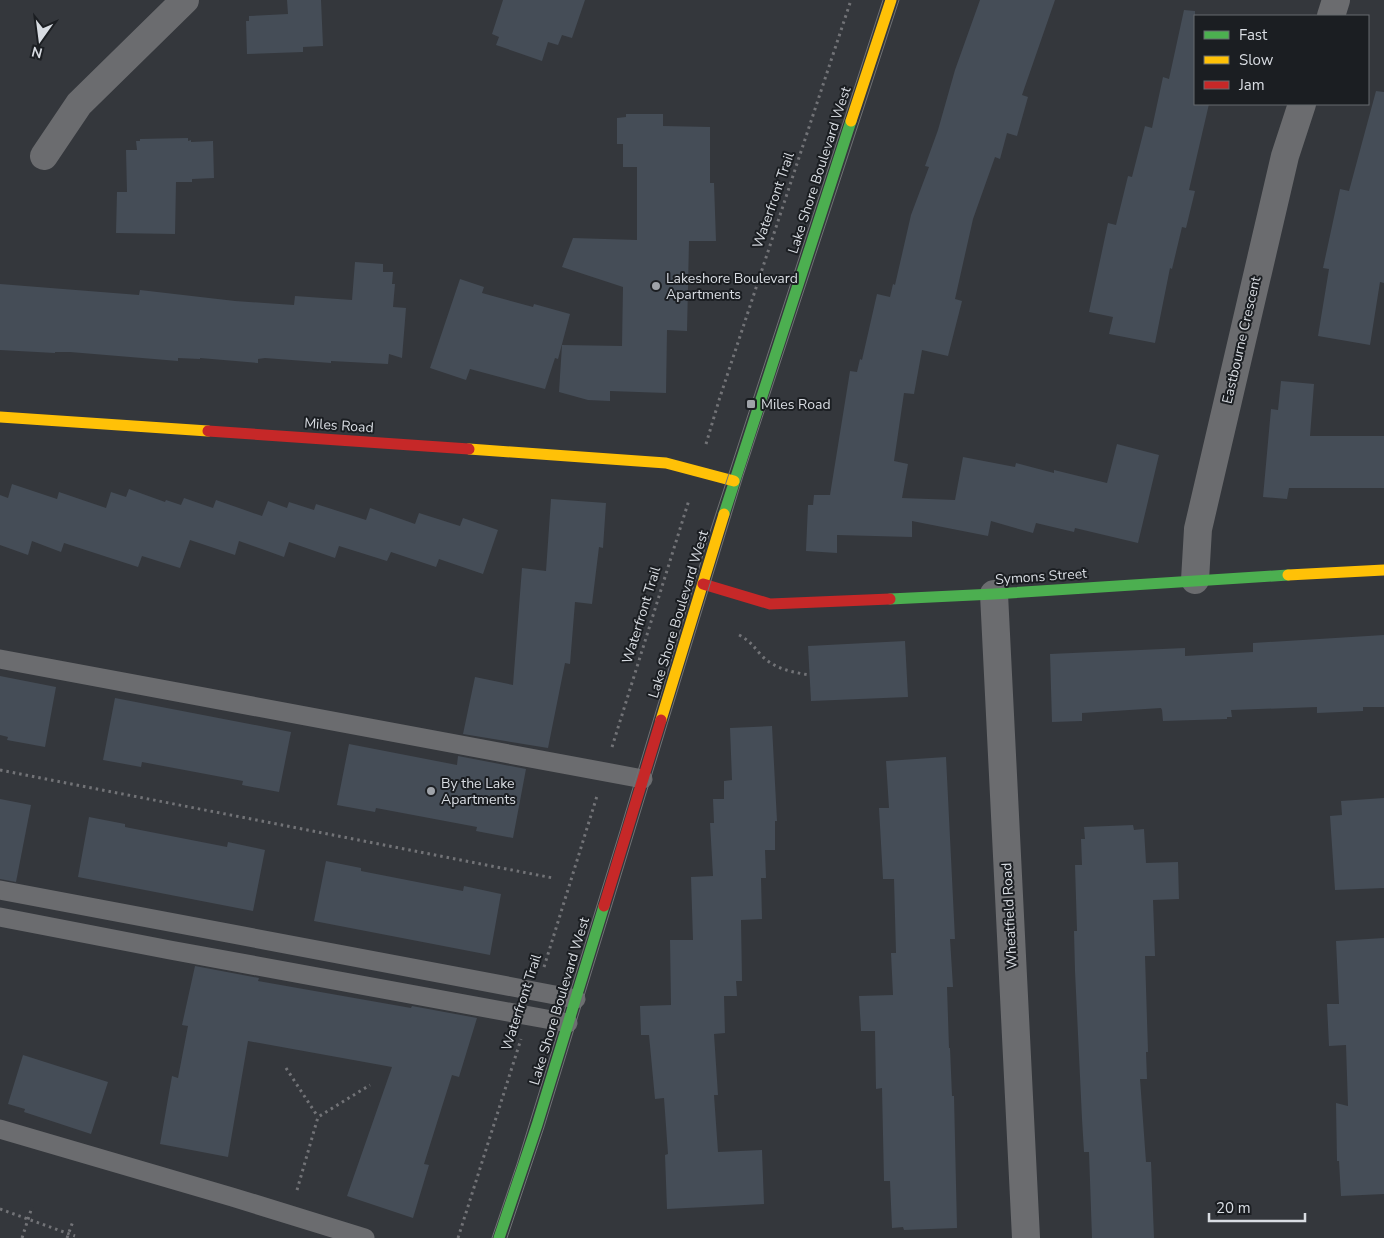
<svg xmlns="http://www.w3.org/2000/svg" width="1384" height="1238" font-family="'Nunito Sans',sans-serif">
  <rect width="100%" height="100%" fill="#34373c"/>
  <!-- building -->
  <g fill="#454d57">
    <path d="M 287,0 L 321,0 L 323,46 L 303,47 L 303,52 L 247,54 L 246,21 L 249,21 L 249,16 L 288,14 Z"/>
    <path d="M 503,0 L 585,0 L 572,38 L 562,35 L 558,45 L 548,42 L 542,61 L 496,45 L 499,37 L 492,34 Z"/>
    <path d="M 980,0 L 1055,0 L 1022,95 L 1028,97 L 1017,136 L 1007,133 L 1000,159 L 995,157 L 973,219 L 955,299 L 962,301 L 948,356 L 922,350 L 914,394 L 904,393 L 894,461 L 908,464 L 902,498 L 955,500 L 963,457 L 1015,467 L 1016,463 L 1054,473 L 1054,470 L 1107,483 L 1117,444 L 1159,455 L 1138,543 L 1075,528 L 1074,532 L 1036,523 L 1033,533 L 991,521 L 988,536 L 912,521 L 912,537 L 837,535 L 837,553 L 806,551 L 808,505 L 813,505 L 814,495 L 830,495 L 850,371 L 857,372 L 860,359 L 862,360 L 877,294 L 890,297 L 893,284 L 895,285 L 911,215 L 929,167 L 925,166 L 938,130 L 955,70 Z"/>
    <path d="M 1184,10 L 1195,11 L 1195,104 L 1209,104 L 1189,190 L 1195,191 L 1186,228 L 1182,227 L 1172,269 L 1170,268 L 1155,343 L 1109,334 L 1113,317 L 1089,312 L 1108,223 L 1116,225 L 1128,176 L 1132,177 L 1145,126 L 1152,128 L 1163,77 L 1169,79 Z"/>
    <path d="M 1376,91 L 1384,92 L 1384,283 L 1380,282 L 1370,345 L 1318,336 L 1329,269 L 1323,268 L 1340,189 L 1349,191 Z"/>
    <path d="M 626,114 L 663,114 L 663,126 L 710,127 L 710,183 L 714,183 L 716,241 L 689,241 L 687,331 L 667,330 L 666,393 L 610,391 L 610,401 L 588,400 L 559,392 L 562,345 L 622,346 L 623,287 L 562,267 L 573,238 L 637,240 L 637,167 L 623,167 L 623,144 L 617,144 L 617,118 L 626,117 Z"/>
    <path d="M 188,138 L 188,141 L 191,140 L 191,142 L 213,141 L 214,178 L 192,179 L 192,182 L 176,182 L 175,234 L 116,233 L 117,192 L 127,192 L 126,150 L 137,150 L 136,141 L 140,141 L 140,139 Z"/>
    <path d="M 355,262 L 383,264 L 383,272 L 393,272 L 392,284 L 395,284 L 393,307 L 406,308 L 402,358 L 389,354 L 388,364 L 331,361 L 331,363 L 265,358 L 258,359 L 258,363 L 200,358 L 200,359 L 178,358 L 178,361 L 70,352 L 55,352 L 55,353 L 0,350 L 0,284 L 139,295 L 140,290 L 235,301 L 294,305 L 295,296 L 352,300 Z"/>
    <path d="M 460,279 L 484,287 L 482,293 L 533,307 L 534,304 L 570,314 L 558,359 L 555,358 L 545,389 L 470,369 L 466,380 L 430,368 Z"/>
    <path d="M 1281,381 L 1314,384 L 1310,436 L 1384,436 L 1384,488 L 1289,488 L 1287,499 L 1263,497 L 1271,409 L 1278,410 Z"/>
    <path d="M 12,484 L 57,499 L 59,492 L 106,508 L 111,492 L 126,497 L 129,489 L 165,502 L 166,500 L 181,505 L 184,498 L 213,508 L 216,500 L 262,516 L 268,501 L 287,508 L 289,502 L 314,510 L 316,504 L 366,520 L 370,508 L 415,524 L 419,513 L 460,526 L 463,518 L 498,530 L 483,574 L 439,559 L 436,567 L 391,552 L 387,561 L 339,546 L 335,558 L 289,542 L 284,557 L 239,541 L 235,555 L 190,540 L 180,568 L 142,556 L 138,567 L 64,543 L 61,552 L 32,541 L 28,555 L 0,545 L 0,495 L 8,498 Z"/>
    <path d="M 551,499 L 606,503 L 603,548 L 599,547 L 592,604 L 575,602 L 570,664 L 565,663 L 548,748 L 463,734 L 475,677 L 513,685 L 522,568 L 546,571 Z"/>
    <path d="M 1384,635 L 1384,707 L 1363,707 L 1363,711 L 1317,713 L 1317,707 L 1231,710 L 1232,717 L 1227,717 L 1227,719 L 1163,721 L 1162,710 L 1161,708 L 1082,713 L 1082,721 L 1052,722 L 1050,654 L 1185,648 L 1185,656 L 1253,652 L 1253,643 Z"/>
    <path d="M 905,641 L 908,697 L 811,701 L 808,646 Z"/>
    <path d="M 0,676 L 56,687 L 45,747 L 7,740 L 8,737 L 0,735 Z"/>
    <path d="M 115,698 L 291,732 L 279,792 L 242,785 L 243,781 L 142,762 L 141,767 L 103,760 Z"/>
    <path d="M 772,726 L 777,821 L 775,821 L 775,850 L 765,850 L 766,878 L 761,878 L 762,919 L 741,920 L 742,981 L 736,981 L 737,996 L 724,996 L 725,1033 L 714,1034 L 718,1095 L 714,1095 L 718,1152 L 762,1150 L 764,1204 L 667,1209 L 665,1155 L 668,1154 L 664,1098 L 655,1099 L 649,1035 L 641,1035 L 640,1006 L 671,1005 L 670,940 L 693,940 L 691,877 L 713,876 L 710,823 L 714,823 L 713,799 L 724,799 L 724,781 L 732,780 L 730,728 Z"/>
    <path d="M 349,744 L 457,765 L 458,756 L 526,769 L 513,838 L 476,831 L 477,827 L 376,808 L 375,812 L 337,805 Z"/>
    <path d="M 946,757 L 955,939 L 950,939 L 953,987 L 947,987 L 949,1048 L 950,1048 L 952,1096 L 954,1096 L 957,1228 L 904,1230 L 903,1227 L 892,1228 L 890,1181 L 884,1181 L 882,1088 L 876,1089 L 875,1031 L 861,1031 L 859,996 L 893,995 L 891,953 L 896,953 L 894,879 L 883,879 L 879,808 L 889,808 L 886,761 Z"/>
    <path d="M 1384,798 L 1384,888 L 1335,890 L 1330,816 L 1342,815 L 1341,801 Z"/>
    <path d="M 0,799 L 31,805 L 16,882 L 0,879 Z"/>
    <path d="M 89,817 L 125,824 L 125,827 L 227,847 L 228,842 L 265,850 L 253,911 L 78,877 Z"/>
    <path d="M 1133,825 L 1134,830 L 1144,829 L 1146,863 L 1178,862 L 1179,899 L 1153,900 L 1155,956 L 1145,956 L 1148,1052 L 1146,1052 L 1147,1079 L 1140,1079 L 1146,1162 L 1151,1162 L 1154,1238 L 1092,1238 L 1089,1152 L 1084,1152 L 1082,1119 L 1075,971 L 1074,931 L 1077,931 L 1075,865 L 1082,865 L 1081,839 L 1085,839 L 1084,827 Z"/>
    <path d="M 326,861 L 361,868 L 361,871 L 463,891 L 464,886 L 501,894 L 490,955 L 314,921 Z"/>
    <path d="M 1384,938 L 1384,1194 L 1341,1196 L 1339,1161 L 1337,1161 L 1336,1103 L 1348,1106 L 1346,1045 L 1329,1046 L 1327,1004 L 1339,1004 L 1336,941 Z"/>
    <path d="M 195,966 L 259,978 L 258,981 L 411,1008 L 412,1006 L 477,1018 L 459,1077 L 452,1075 L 424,1164 L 429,1165 L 413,1218 L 347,1196 L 392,1067 L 248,1041 L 228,1157 L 160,1144 L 172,1076 L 178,1078 L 188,1026 L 182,1025 Z"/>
    <path d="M 23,1055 L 108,1082 L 91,1134 L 24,1112 L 25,1109 L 8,1104 Z"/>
  </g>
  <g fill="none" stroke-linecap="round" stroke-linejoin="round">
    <!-- path -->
    <g stroke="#727377" stroke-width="3" stroke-dasharray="2.5 4" stroke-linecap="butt">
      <path d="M 706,444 L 720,397 L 851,0"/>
      <path d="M 739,635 C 749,640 754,647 762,656 C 775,669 792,672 809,675"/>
      <path d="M 612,747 L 689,500"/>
      <path d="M 0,770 L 553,878"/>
      <path d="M 544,967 L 597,796"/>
      <path d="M 286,1068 L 318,1117"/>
      <path d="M 297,1190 L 318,1117 L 370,1085"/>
      <path d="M 0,1209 L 75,1236"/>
      <path d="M 22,1238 L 32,1207"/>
      <path d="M 67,1238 L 73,1221"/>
      <path d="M 458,1238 L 521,1039"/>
    </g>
    <!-- lane -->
    <g stroke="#6b6c6f" stroke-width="19">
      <path d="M 0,659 L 643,779"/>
      <path d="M 0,890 L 576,999"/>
      <path d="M 0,917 L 170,950 L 568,1023"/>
      <path d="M 0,1129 L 232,1197 L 365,1238"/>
    </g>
    <!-- street -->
    <g stroke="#6b6c6f" stroke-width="28">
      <path d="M 1331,16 L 1336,0"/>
      <path d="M 44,156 L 79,104 L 185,0"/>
      <path d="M 1195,580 L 1198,529 L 1285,156 L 1302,104"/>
      <path d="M 994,594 L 1026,1238"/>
    </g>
    <!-- fast -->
    <g stroke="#4caf50" stroke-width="11">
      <path d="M 724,514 L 851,121"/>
      <path d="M 890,599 L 994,594 L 1288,575"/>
      <path d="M 499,1238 L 537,1125 L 604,906"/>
    </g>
    <!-- slow -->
    <g stroke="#ffc107" stroke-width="11">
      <path d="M 851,121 L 891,0"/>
      <path d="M 0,417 L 208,431"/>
      <path d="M 469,449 L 666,463 L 734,481"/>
      <path d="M 1288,575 L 1384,570"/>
      <path d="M 661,720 L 724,514"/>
    </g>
    <!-- jam -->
    <g stroke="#c62828" stroke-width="11">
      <path d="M 208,431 L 469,449"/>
      <path d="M 703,584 L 770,604 L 890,599"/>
      <path d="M 604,906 L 661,720"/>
    </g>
    <!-- tram -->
    <g stroke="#707275" stroke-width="1">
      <path d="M 492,1238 L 517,1164 L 620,831 L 708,538 L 883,0"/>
      <path d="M 507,1238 L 544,1127 L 743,476 L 899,0"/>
    </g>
  </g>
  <!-- markers -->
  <g fill="#9fa3a9" stroke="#1b1e22" stroke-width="2">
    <circle cx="656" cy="286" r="5"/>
    <rect x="746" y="399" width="10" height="10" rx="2.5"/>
    <circle cx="431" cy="791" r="5"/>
  </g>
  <g text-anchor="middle" stroke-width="4" stroke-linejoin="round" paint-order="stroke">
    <!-- street labels -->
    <g font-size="14" fill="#d9dde3" stroke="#1b1e22">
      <text transform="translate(819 170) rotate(-72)" y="5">Lake Shore Boulevard West</text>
      <text transform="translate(773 200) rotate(-71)" y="5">Waterfront Trail</text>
      <text transform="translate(1241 340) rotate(-77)" y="5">Eastbourne Crescent</text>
      <text transform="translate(339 425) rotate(4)" y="5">Miles Road</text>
      <text transform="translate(1041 576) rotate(-4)" y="5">Symons Street</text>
      <text transform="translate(678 614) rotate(-73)" y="5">Lake Shore Boulevard West</text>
      <text transform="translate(641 615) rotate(-73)" y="5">Waterfront Trail</text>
      <text transform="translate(1009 916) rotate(-93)" y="5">Wheatfield Road</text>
      <text transform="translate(559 1001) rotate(-73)" y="5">Lake Shore Boulevard West</text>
      <text transform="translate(521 1002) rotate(-72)" y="5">Waterfront Trail</text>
    </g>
    <!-- poi labels -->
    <g font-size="14" fill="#d9dde3" stroke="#1b1e22" text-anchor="start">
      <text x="666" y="283">Lakeshore Boulevard<tspan x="666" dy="16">Apartments</tspan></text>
      <text x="761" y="409">Miles Road</text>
      <text x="441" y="788">By the Lake<tspan x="441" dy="16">Apartments</tspan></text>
    </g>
  </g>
  <!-- legend -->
  <rect x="1194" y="15" width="175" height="90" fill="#1b1e22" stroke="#676a6f"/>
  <rect x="1204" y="31" width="25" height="8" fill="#4caf50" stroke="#676a6f"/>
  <text x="1239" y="40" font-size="15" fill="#d9dde3">Fast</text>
  <rect x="1204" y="56" width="25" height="8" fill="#ffc107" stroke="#676a6f"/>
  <text x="1239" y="65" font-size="15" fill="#d9dde3">Slow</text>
  <rect x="1204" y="81" width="25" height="8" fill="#c62828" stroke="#676a6f"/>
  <text x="1239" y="90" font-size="15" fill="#d9dde3">Jam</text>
  <!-- north arrow -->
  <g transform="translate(40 40) rotate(194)" stroke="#1b1e22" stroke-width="4" paint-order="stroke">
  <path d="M0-4L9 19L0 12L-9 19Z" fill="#d9dde3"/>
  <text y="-8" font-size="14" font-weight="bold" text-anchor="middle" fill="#d9dde3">N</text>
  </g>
  <!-- scale -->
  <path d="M1209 1213v8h96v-8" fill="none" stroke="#d9dde3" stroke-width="2.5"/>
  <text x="1216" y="1213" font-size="15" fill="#d9dde3" stroke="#1b1e22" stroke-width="4" paint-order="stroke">20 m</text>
</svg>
